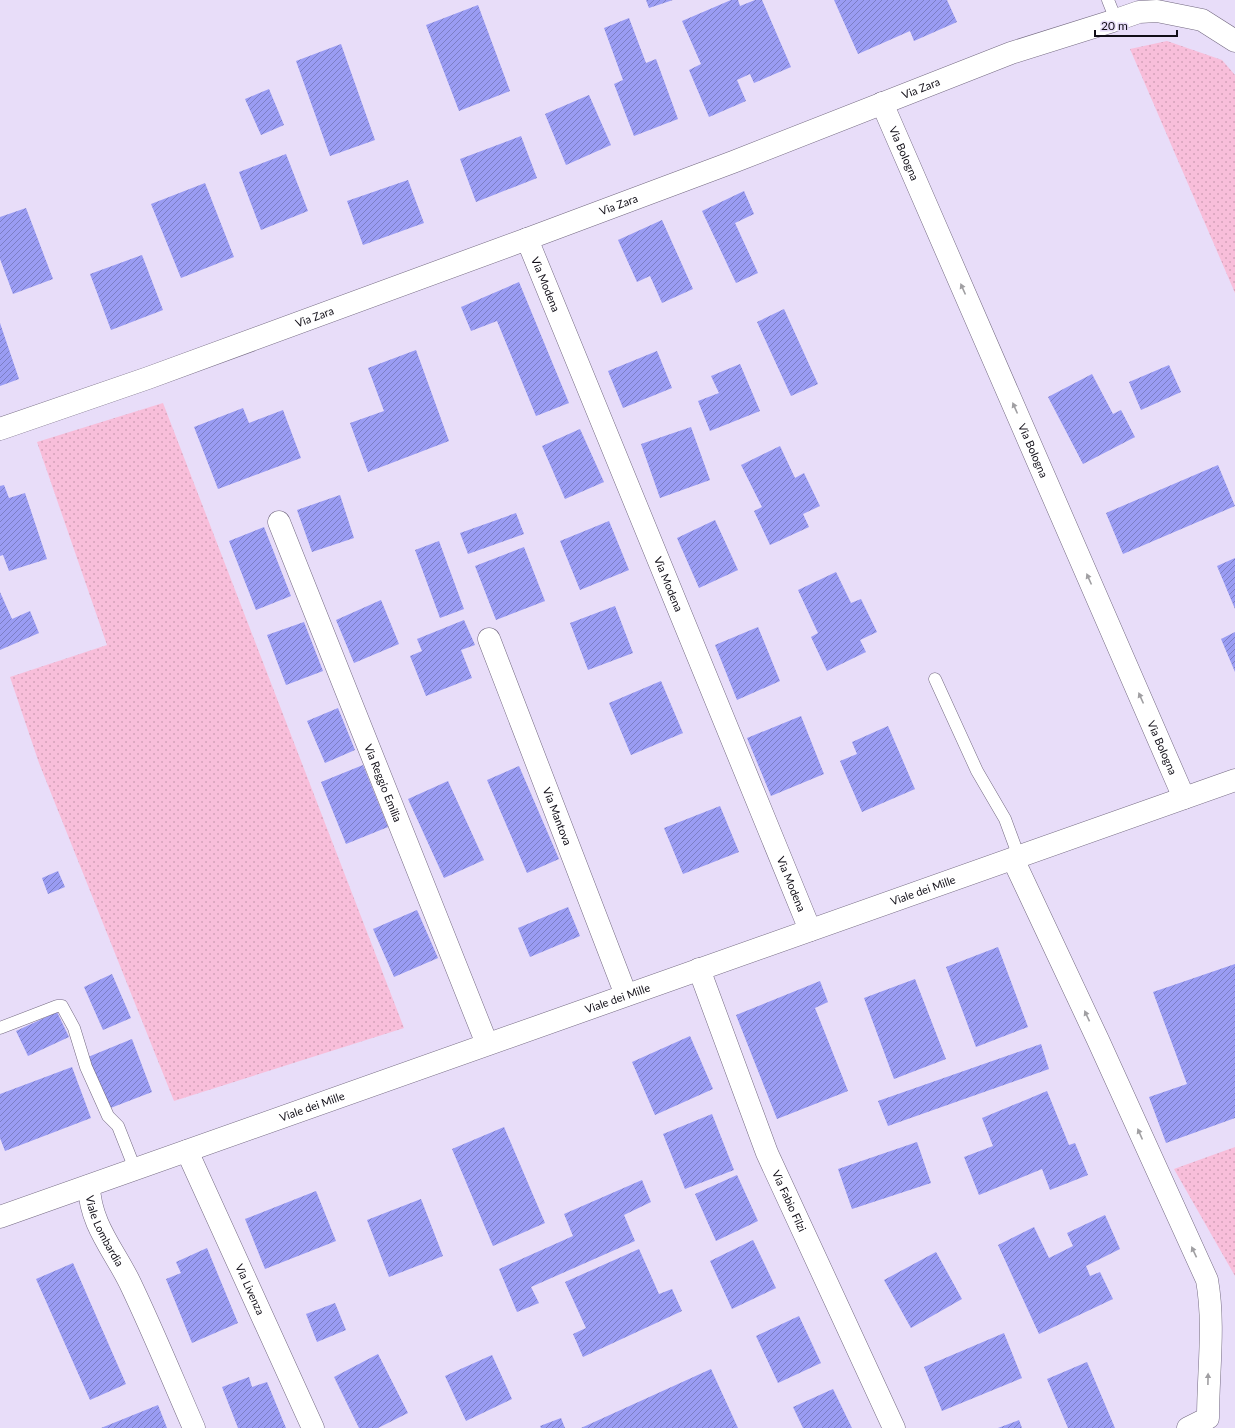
<svg xmlns="http://www.w3.org/2000/svg" width="1235" height="1428" font-family="Lato,sans-serif">
  <defs>
    <pattern id="grass-dots" width="8" height="8" patternUnits="userSpaceOnUse"><rect width="8" height="8" fill="#f8beda"/><path d="M2 2h.1M6 6h.1" fill="none" stroke="#d4a2ba" stroke-width="1.8" stroke-linecap="round"/></pattern>
    <pattern id="building-hatch" width="6" height="6" patternUnits="userSpaceOnUse"><rect width="6" height="6" fill="#9a9cf3"/><path d="M-1 1l2-2M0 6l6-6M5 7l2-2" fill="none" stroke="#7c7ec4"/></pattern>
  </defs>
  <rect width="100%" height="100%" fill="#e8ddf9"/>
  <!-- grass -->
  <g fill="url(#grass-dots)">
    <path d="M 1167,41 L 1222,60 L 1235,75 L 1235,293 L 1130,49 Z"/>
    <path d="M 163,403 L 404,1028 L 174,1101 L 39,763 L 10,677 L 107,645 L 37,442 Z"/>
    <path d="M 1235,1147 L 1235,1276 L 1174,1169 Z"/>
  </g>
  <!-- building -->
  <g fill="url(#building-hatch)">
    <path d="M 646,0 L 673,0 L 649,8 Z"/>
    <path d="M 731,0 L 738,0 L 740,6 L 755,0 L 762,0 L 791,67 L 754,83 L 750,74 L 737,80 L 746,101 L 709,117 L 689,70 L 701,64 L 682,21 Z"/>
    <path d="M 834,0 L 947,0 L 957,22 L 914,41 L 910,31 L 858,54 Z"/>
    <path d="M 478,5 L 510,91 L 459,111 L 426,25 Z"/>
    <path d="M 629,18 L 646,63 L 656,59 L 678,119 L 634,136 L 614,84 L 623,80 L 604,28 Z"/>
    <path d="M 341,44 L 375,140 L 330,156 L 296,61 Z"/>
    <path d="M 269,89 L 284,125 L 261,135 L 245,99 Z"/>
    <path d="M 589,95 L 611,145 L 566,165 L 545,114 Z"/>
    <path d="M 521,136 L 537,178 L 476,202 L 460,159 Z"/>
    <path d="M 286,154 L 308,211 L 261,230 L 239,172 Z"/>
    <path d="M 408,180 L 424,223 L 363,245 L 347,201 Z"/>
    <path d="M 205,183 L 234,257 L 181,278 L 151,204 Z"/>
    <path d="M 744,191 L 754,214 L 735,223 L 758,273 L 736,283 L 702,211 Z"/>
    <path d="M 26,208 L 53,279 L 13,294 L 0,259 L 0,217 Z"/>
    <path d="M 662,220 L 693,289 L 662,303 L 650,276 L 637,282 L 618,240 Z"/>
    <path d="M 142,255 L 163,310 L 111,330 L 90,274 Z"/>
    <path d="M 519,282 L 569,403 L 536,416 L 497,321 L 471,331 L 461,307 Z"/>
    <path d="M 784,309 L 818,384 L 791,396 L 757,322 Z"/>
    <path d="M 0,323 L 19,379 L 0,386 Z"/>
    <path d="M 416,350 L 449,441 L 368,472 L 350,423 L 384,411 L 368,368 Z"/>
    <path d="M 657,351 L 672,388 L 623,408 L 608,371 Z"/>
    <path d="M 740,364 L 760,411 L 710,431 L 698,401 L 719,393 L 711,376 Z"/>
    <path d="M 1169,365 L 1181,392 L 1141,410 L 1129,382 Z"/>
    <path d="M 1092,374 L 1113,414 L 1121,410 L 1135,437 L 1083,464 L 1048,397 Z"/>
    <path d="M 243,408 L 249,423 L 283,410 L 301,458 L 218,489 L 194,427 Z"/>
    <path d="M 691,427 L 710,480 L 660,498 L 641,444 Z"/>
    <path d="M 580,429 L 604,482 L 565,499 L 542,446 Z"/>
    <path d="M 780,446 L 795,478 L 804,473 L 820,506 L 803,514 L 809,527 L 770,545 L 754,511 L 762,507 L 741,465 Z"/>
    <path d="M 1218,465 L 1235,506 L 1123,554 L 1106,513 Z"/>
    <path d="M 4,485 L 9,498 L 25,493 L 47,559 L 9,571 L 3,555 L 0,556 L 0,486 Z"/>
    <path d="M 340,495 L 354,538 L 312,552 L 297,510 Z"/>
    <path d="M 516,513 L 524,534 L 468,554 L 460,533 Z"/>
    <path d="M 715,520 L 738,570 L 699,588 L 677,538 Z"/>
    <path d="M 609,521 L 629,570 L 580,590 L 560,541 Z"/>
    <path d="M 264,527 L 291,596 L 256,610 L 229,541 Z"/>
    <path d="M 439,541 L 464,609 L 440,618 L 415,550 Z"/>
    <path d="M 524,547 L 545,601 L 496,620 L 475,566 Z"/>
    <path d="M 1235,558 L 1235,609 L 1217,566 Z"/>
    <path d="M 836,572 L 851,603 L 861,599 L 877,632 L 860,640 L 866,652 L 827,671 L 811,637 L 818,633 L 798,590 Z"/>
    <path d="M 0,592 L 12,619 L 30,611 L 39,633 L 0,650 Z"/>
    <path d="M 381,600 L 399,644 L 354,663 L 336,620 Z"/>
    <path d="M 615,606 L 633,653 L 588,670 L 570,623 Z"/>
    <path d="M 464,620 L 475,645 L 461,650 L 472,678 L 426,696 L 410,656 L 422,651 L 417,639 Z"/>
    <path d="M 304,622 L 323,671 L 286,685 L 267,635 Z"/>
    <path d="M 758,627 L 780,681 L 737,700 L 715,645 Z"/>
    <path d="M 1235,632 L 1235,672 L 1221,639 Z"/>
    <path d="M 661,681 L 683,733 L 631,755 L 609,703 Z"/>
    <path d="M 338,708 L 355,750 L 325,763 L 307,721 Z"/>
    <path d="M 801,716 L 824,774 L 771,796 L 747,738 Z"/>
    <path d="M 888,726 L 915,789 L 862,812 L 840,761 L 857,754 L 852,742 Z"/>
    <path d="M 363,765 L 388,827 L 346,844 L 321,782 Z"/>
    <path d="M 519,766 L 559,859 L 527,873 L 487,780 Z"/>
    <path d="M 448,781 L 484,860 L 444,878 L 408,799 Z"/>
    <path d="M 720,806 L 739,852 L 683,874 L 664,828 Z"/>
    <path d="M 58,871 L 65,887 L 48,894 L 42,878 Z"/>
    <path d="M 568,907 L 580,936 L 530,957 L 518,928 Z"/>
    <path d="M 417,910 L 438,958 L 394,977 L 373,929 Z"/>
    <path d="M 998,947 L 1028,1027 L 976,1047 L 946,967 Z"/>
    <path d="M 1235,964 L 1235,1118 L 1166,1143 L 1149,1097 L 1187,1084 L 1153,992 Z"/>
    <path d="M 112,974 L 131,1018 L 103,1030 L 84,987 Z"/>
    <path d="M 915,979 L 946,1059 L 894,1079 L 864,998 Z"/>
    <path d="M 820,981 L 828,1002 L 815,1008 L 848,1091 L 777,1119 L 736,1015 Z"/>
    <path d="M 57,1012 L 69,1037 L 28,1056 L 16,1031 Z"/>
    <path d="M 690,1036 L 713,1089 L 655,1115 L 632,1062 Z"/>
    <path d="M 132,1039 L 152,1092 L 108,1109 L 88,1057 Z"/>
    <path d="M 1041,1044 L 1049,1069 L 888,1126 L 878,1101 Z"/>
    <path d="M 72,1067 L 91,1118 L 5,1151 L 0,1138 L 0,1094 Z"/>
    <path d="M 1047,1091 L 1069,1145 L 1075,1143 L 1088,1175 L 1050,1190 L 1042,1169 L 979,1195 L 964,1157 L 993,1146 L 982,1118 Z"/>
    <path d="M 712,1114 L 734,1170 L 685,1189 L 663,1134 Z"/>
    <path d="M 504,1127 L 545,1223 L 493,1246 L 452,1149 Z"/>
    <path d="M 917,1142 L 931,1183 L 852,1209 L 838,1169 Z"/>
    <path d="M 737,1175 L 758,1221 L 716,1241 L 695,1194 Z"/>
    <path d="M 642,1180 L 651,1202 L 624,1215 L 635,1241 L 531,1287 L 539,1303 L 517,1312 L 499,1269 L 573,1236 L 564,1214 Z"/>
    <path d="M 316,1191 L 336,1241 L 265,1269 L 245,1219 Z"/>
    <path d="M 421,1199 L 443,1256 L 389,1277 L 367,1220 Z"/>
    <path d="M 1105,1215 L 1120,1249 L 1086,1266 L 1090,1276 L 1100,1272 L 1113,1299 L 1039,1334 L 998,1245 L 1034,1227 L 1049,1258 L 1073,1246 L 1067,1233 Z"/>
    <path d="M 753,1240 L 776,1288 L 732,1309 L 710,1261 Z"/>
    <path d="M 207,1248 L 238,1323 L 192,1343 L 166,1279 L 181,1273 L 176,1262 Z"/>
    <path d="M 639,1249 L 659,1294 L 672,1289 L 682,1311 L 583,1357 L 573,1334 L 586,1328 L 565,1282 Z"/>
    <path d="M 936,1252 L 962,1299 L 911,1328 L 884,1280 Z"/>
    <path d="M 73,1263 L 126,1384 L 90,1400 L 36,1279 Z"/>
    <path d="M 335,1303 L 346,1330 L 317,1342 L 306,1314 Z"/>
    <path d="M 799,1316 L 821,1363 L 778,1383 L 756,1336 Z"/>
    <path d="M 1004,1333 L 1022,1378 L 942,1411 L 924,1367 Z"/>
    <path d="M 378,1354 L 408,1413 L 378,1428 L 359,1428 L 334,1377 Z"/>
    <path d="M 492,1355 L 512,1399 L 466,1421 L 445,1376 Z"/>
    <path d="M 1087,1362 L 1115,1428 L 1068,1428 L 1047,1379 Z"/>
    <path d="M 711,1369 L 738,1428 L 581,1428 Z"/>
    <path d="M 249,1377 L 252,1387 L 267,1382 L 286,1428 L 238,1428 L 222,1387 Z"/>
    <path d="M 833,1389 L 852,1428 L 803,1428 L 793,1407 Z"/>
    <path d="M 158,1405 L 167,1428 L 101,1428 Z"/>
    <path d="M 561,1418 L 565,1428 L 541,1428 L 540,1426 Z"/>
    <path d="M 1019,1420 L 1022,1428 L 998,1428 Z"/>
  </g>
  <g fill="none" stroke-linecap="round" stroke-linejoin="round">
    <!-- service casing -->
    <g stroke="#736981" stroke-width="13">
      <g id="service">
        <path d="M 1108,0 L 1116,20"/>
        <path d="M 935,679 L 977,771 L 1005,819 L 1019,857"/>
        <path d="M 0,1028 L 57,1006 L 62,1006 L 74,1028 L 86,1067 L 108,1116 L 118,1126 L 135,1169"/>
      </g>
    </g>
    <!-- minor casing -->
    <g stroke="#736981" stroke-width="23">
      <g id="minor">
        <path id="s1" d="M 882,103 L 1184,798"/>
        <path id="s2" d="M 527,239 L 810,930"/>
        <path id="s3" d="M 0,429 L 148,378 L 527,239 L 733,162 L 1011,53 L 1116,20 L 1139,12 L 1157,11 L 1202,20 L 1235,41"/>
        <path id="s4" d="M 279,522 L 487,1044"/>
        <path id="s5" d="M 489,639 L 626,995"/>
        <path d="M 1013,859 L 1098,1040 L 1207,1280 C 1215,1325 1208,1372 1208,1418 L 1188,1428"/>
        <path id="s6" d="M 699,969 L 767,1153 L 894,1428"/>
        <path id="s7" d="M 187,1151 L 313,1428"/>
        <path id="s8" d="M 89,1186 C 90,1224 114,1250 130,1283 C 153,1331 173,1380 194,1428"/>
      </g>
    </g>
    <!-- tertiary casing -->
    <g stroke="#736981" stroke-width="23">
      <g id="tertiary">
        <path id="s9" d="M 0,1217 L 1235,780"/>
      </g>
    </g>
    <!-- service -->
    <use href="#service" stroke="#fff" stroke-width="12"/>
    <!-- minor -->
    <use href="#minor" stroke="#fff" stroke-width="22"/>
    <!-- tertiary -->
    <use href="#tertiary" stroke="#fff" stroke-width="22"/>
  </g>
  <!-- one-way arrows -->
  <defs><path id="oneway-solid" d="M-6-.8H1V-3.2L6.5 0L1 3.2V.8H-6Z"/></defs>
  <g fill="#a09fa2">
    <use href="#oneway-solid" transform="translate(963 289) rotate(-114)"/>
    <use href="#oneway-solid" transform="translate(1015 408) rotate(-114)"/>
    <use href="#oneway-solid" transform="translate(1089 579) rotate(-114)"/>
    <use href="#oneway-solid" transform="translate(1141 698) rotate(-114)"/>
    <use href="#oneway-solid" transform="translate(1087 1016) rotate(-115)"/>
    <use href="#oneway-solid" transform="translate(1140 1134) rotate(-114)"/>
    <use href="#oneway-solid" transform="translate(1194 1252) rotate(-115)"/>
    <use href="#oneway-solid" transform="translate(1208 1379) rotate(-89)"/>
  </g>
  <g text-anchor="middle" stroke-width="3" stroke-linejoin="round" paint-order="stroke">
    <!-- street labels -->
    <g font-size="11" fill="#110e17" stroke="#e8ddf9">
      <text dy="4" stroke="none"><textPath href="#s3" startOffset="982">Via Zara</textPath></text>
      <text dy="4" stroke="none"><textPath href="#s1" startOffset="55">Via Bologna</textPath></text>
      <text dy="4" stroke="none"><textPath href="#s3" startOffset="658">Via Zara</textPath></text>
      <text dy="4" stroke="none"><textPath href="#s2" startOffset="49">Via Modena</textPath></text>
      <text dy="4" stroke="none"><textPath href="#s3" startOffset="334">Via Zara</textPath></text>
      <text dy="4" stroke="none"><textPath href="#s1" startOffset="379">Via Bologna</textPath></text>
      <text dy="4" stroke="none"><textPath href="#s2" startOffset="373">Via Modena</textPath></text>
      <text dy="4" stroke="none"><textPath href="#s1" startOffset="703">Via Bologna</textPath></text>
      <text dy="4" stroke="none"><textPath href="#s4" startOffset="281">Via Reggio Emilia</textPath></text>
      <text dy="4" stroke="none"><textPath href="#s5" startOffset="190">Via Mantova</textPath></text>
      <text dy="4" stroke="none"><textPath href="#s2" startOffset="697">Via Modena</textPath></text>
      <text dy="4" stroke="none"><textPath href="#s9" startOffset="979">Viale dei Mille</textPath></text>
      <text dy="4" stroke="none"><textPath href="#s9" startOffset="655">Viale dei Mille</textPath></text>
      <text dy="4" stroke="none"><textPath href="#s9" startOffset="331">Viale dei Mille</textPath></text>
      <text dy="4" stroke="none"><textPath href="#s6" startOffset="249">Via Fabio Filzi</textPath></text>
      <text dy="4" stroke="none"><textPath href="#s8" startOffset="48">Viale Lombardia</textPath></text>
      <text dy="4" stroke="none"><textPath href="#s7" startOffset="152">Via Livenza</textPath></text>
    </g>
  </g>
  <!-- scale -->
  <path d="M1095 30v6h82v-6" fill="none" stroke="#110e17" stroke-width="2"/>
  <text x="1101" y="30" font-size="12" fill="#110e17" stroke="#e8ddf9" stroke-width="3" paint-order="stroke">20 m</text>
</svg>
